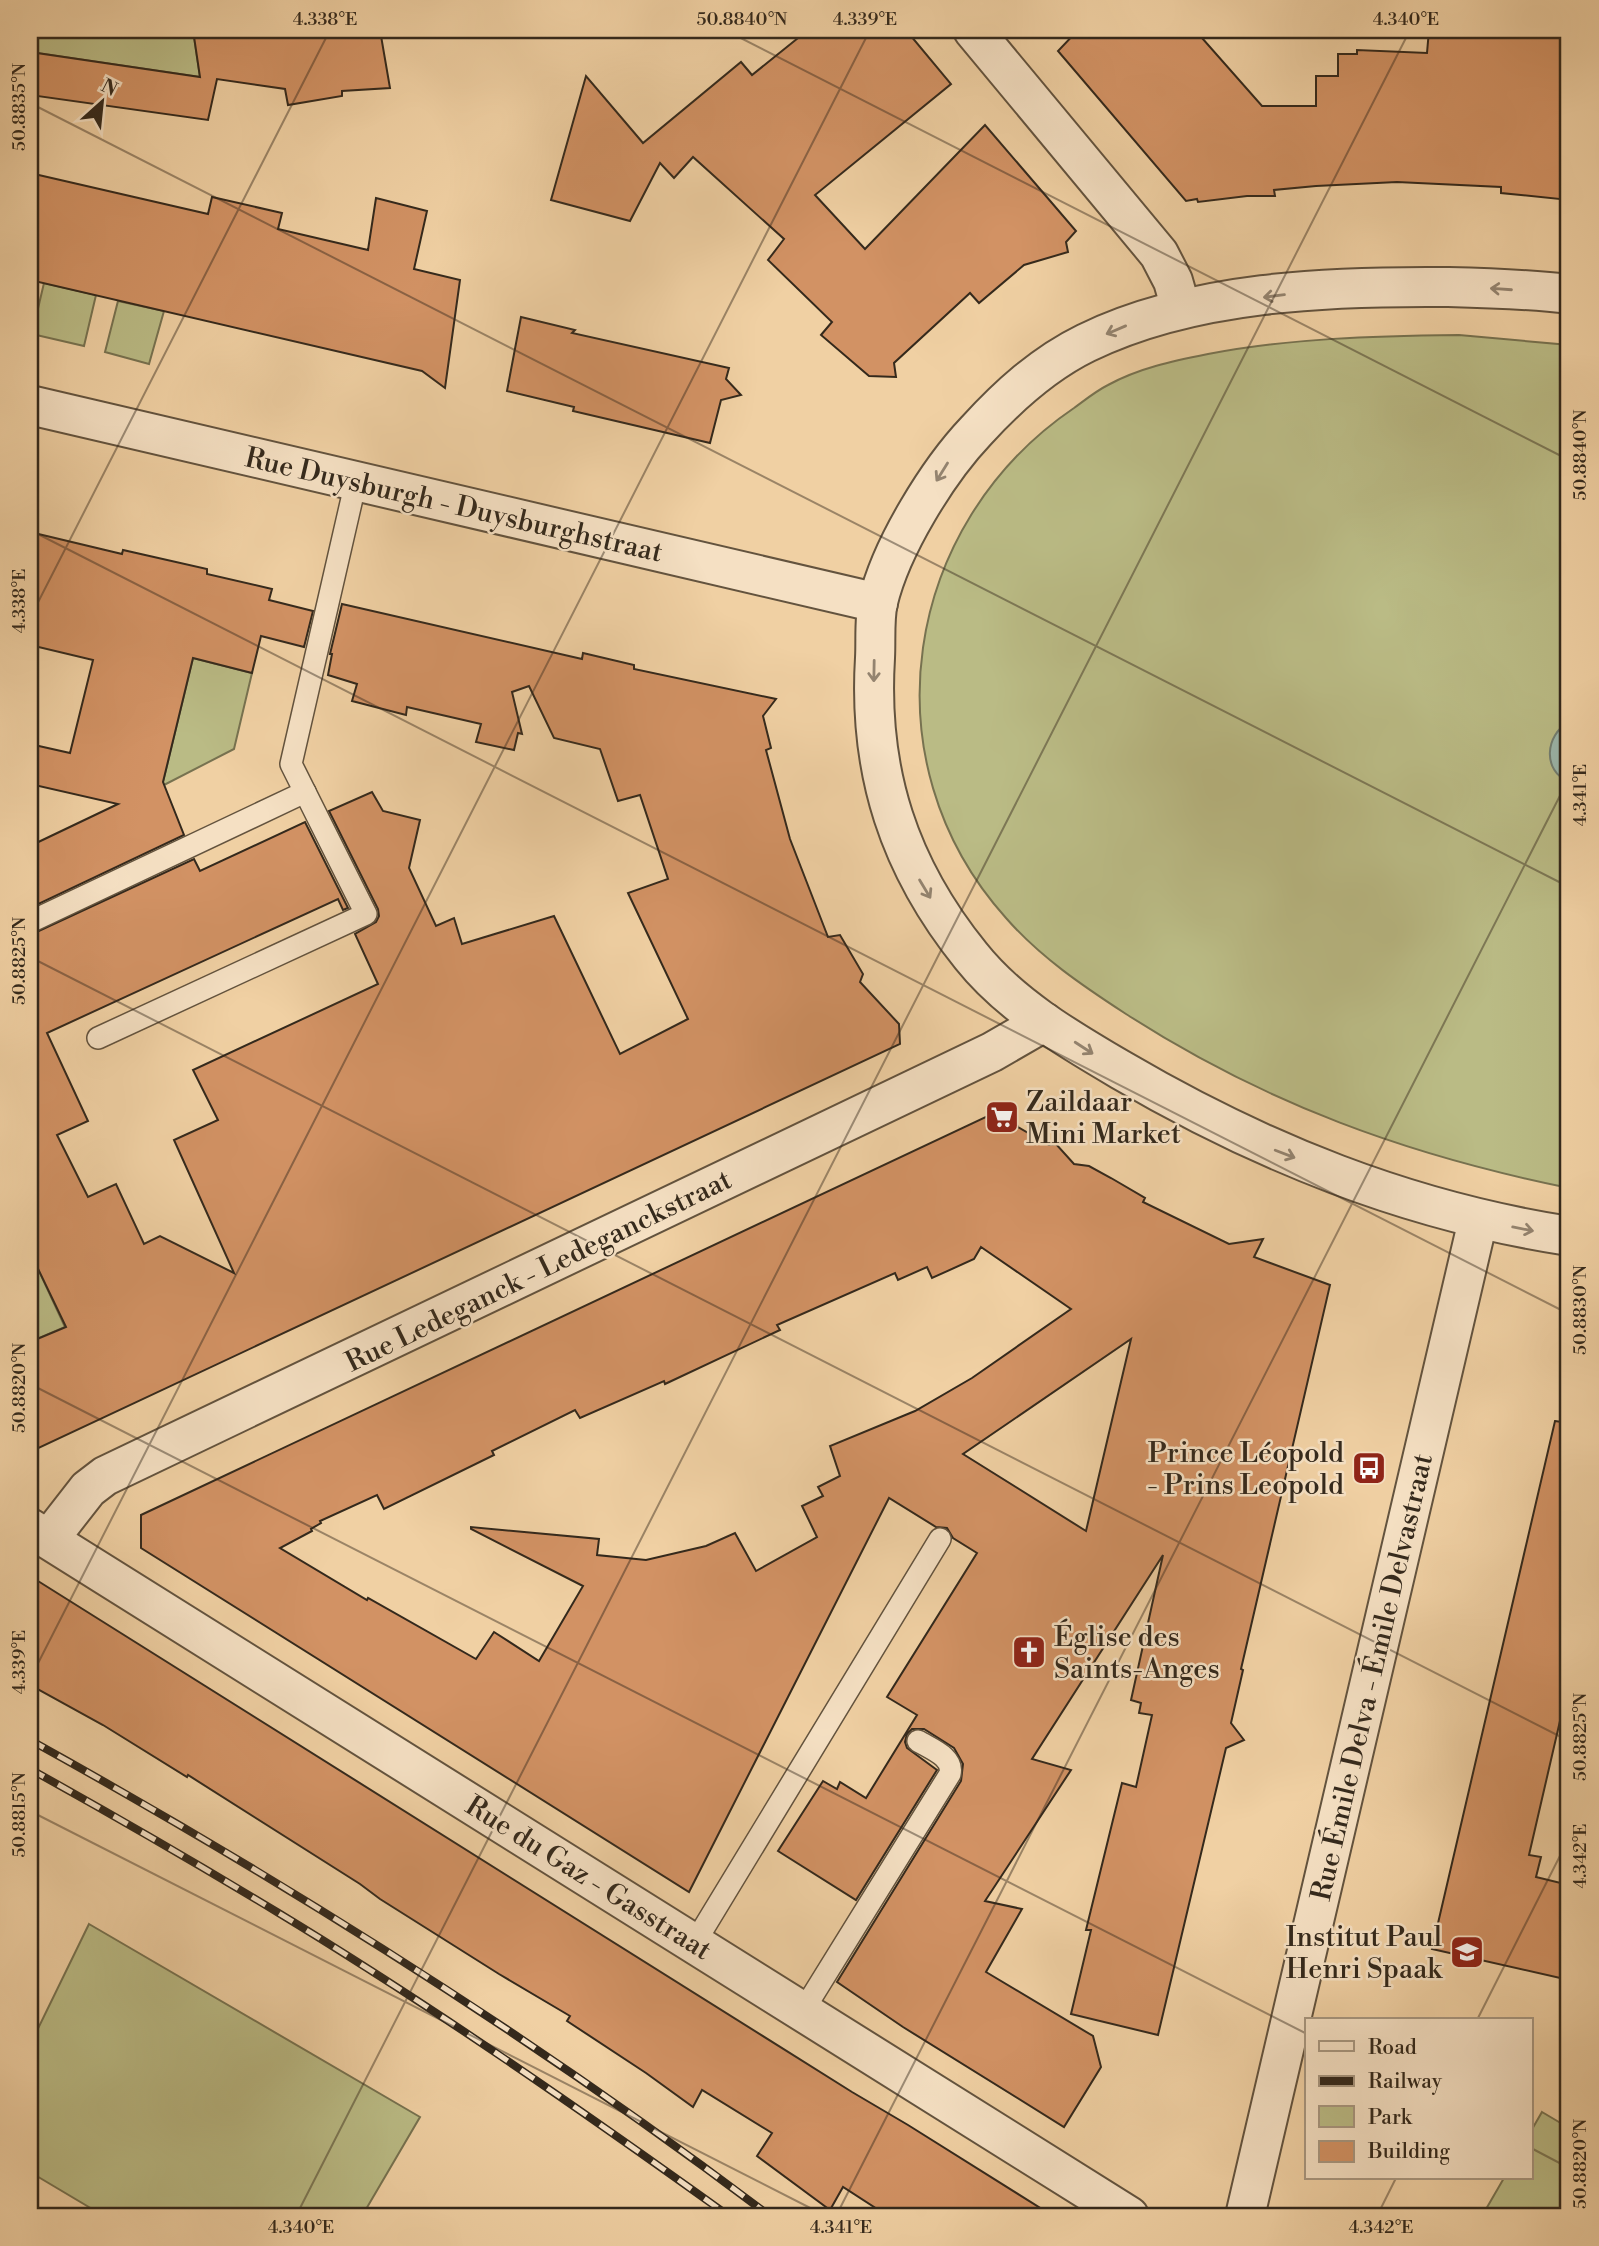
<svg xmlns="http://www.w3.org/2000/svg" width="1599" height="2246" font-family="'Libre Bodoni',serif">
  <rect width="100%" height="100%" fill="#f0d0a3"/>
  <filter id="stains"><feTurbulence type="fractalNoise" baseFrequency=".00286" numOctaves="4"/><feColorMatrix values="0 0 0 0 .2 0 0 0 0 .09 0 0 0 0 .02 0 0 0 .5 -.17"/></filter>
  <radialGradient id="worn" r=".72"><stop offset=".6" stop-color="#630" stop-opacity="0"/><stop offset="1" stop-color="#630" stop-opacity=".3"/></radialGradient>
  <!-- green -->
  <g fill="#babb85" stroke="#777250" stroke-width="2">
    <path d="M 30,30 L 193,30 L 200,77 L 30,52 Z"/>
    <path d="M 44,283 L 96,295 L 84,346 L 32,334 Z"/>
    <path d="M 118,301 L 164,311 L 149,364 L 105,352 Z"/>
    <path d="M 1459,335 L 1569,345 L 1569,1188 C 1407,1155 1266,1104 1126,1014 C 1083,986 1040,957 1006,918 C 865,761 903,524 1074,408 C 1085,400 1096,391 1108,385 C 1139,368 1173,361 1208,354 C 1291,338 1375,336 1459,335 Z"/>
    <path d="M 193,658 L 252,673 L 234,749 L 164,785 L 163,782 Z"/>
    <path d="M 34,1191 L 59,1235 L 39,1271 L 65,1327 L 30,1342 L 30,1197 Z"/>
    <path d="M 89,1924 L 420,2117 L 362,2216 L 104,2216 L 30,2172 L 30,2045 Z"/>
    <path d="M 1542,2112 L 1569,2128 L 1569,2216 L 1482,2216 L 1504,2178 L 1531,2178 L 1531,2131 Z"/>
  </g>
  <!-- water -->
  <path fill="#9bb6ab" stroke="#727e72" stroke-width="2" d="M 1569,722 L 1569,782 C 1542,771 1545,735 1569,722 Z"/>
  <!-- building -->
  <g fill="#d29264" stroke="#34291c" stroke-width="2" fill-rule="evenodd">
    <path d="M 193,30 L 380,30 L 390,88 L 342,91 L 342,96 L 288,105 L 285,89 L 217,79 L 208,120 L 30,95 L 30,52 L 200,77 Z"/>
    <path d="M 808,30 L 906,30 L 951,84 L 815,195 L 865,249 L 985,125 L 1076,231 L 1066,242 L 1068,252 L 1024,265 L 979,303 L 970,293 L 894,363 L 896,377 L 869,376 L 821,335 L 832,322 L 768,260 L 784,239 L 693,157 L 674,178 L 660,163 L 630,221 L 551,200 L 586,76 L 643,143 L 741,62 L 752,75 Z"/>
    <path d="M 1078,30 L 1195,30 L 1262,106 L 1316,106 L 1316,76 L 1338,76 L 1338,54 L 1357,54 L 1357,50 L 1427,53 L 1429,30 L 1569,30 L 1569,200 L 1501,193 L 1501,187 L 1397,182 L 1316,186 L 1274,190 L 1275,196 L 1247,196 L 1198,202 L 1197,199 L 1186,201 L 1058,51 Z"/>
    <path d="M 30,173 L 208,214 L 212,197 L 282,213 L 278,229 L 368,250 L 376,198 L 427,211 L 414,269 L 460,280 L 445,388 L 422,371 L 30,280 Z"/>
    <path d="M 521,317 L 575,330 L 572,333 L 729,368 L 726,379 L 741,395 L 721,400 L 710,443 L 573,411 L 574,407 L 507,391 Z"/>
    <path d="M 30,532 L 122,554 L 123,550 L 207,569 L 207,574 L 272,589 L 269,600 L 313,611 L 304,647 L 261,636 L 252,673 L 193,658 L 163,782 L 184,835 L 30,908 L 30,846 L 118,804 L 30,784 L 30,744 L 70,753 L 93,660 L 30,645 Z"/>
    <path d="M 342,604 L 582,659 L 583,653 L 634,665 L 634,669 L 776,699 L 763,716 L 771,748 L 766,750 L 790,839 L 828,937 L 840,935 L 863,974 L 860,982 L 899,1024 L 900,1044 L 30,1452 L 30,1342 L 66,1327 L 30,1252 L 30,935 L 194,859 L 200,871 L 305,822 L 348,908 L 343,910 L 338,899 L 47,1033 L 88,1121 L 57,1135 L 88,1197 L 116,1184 L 144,1244 L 160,1236 L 234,1273 L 174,1140 L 218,1120 L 193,1070 L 378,984 L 355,934 L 376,922 L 379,916 L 378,909 L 329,811 L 372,792 L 383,811 L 420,820 L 409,868 L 436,926 L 454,918 L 462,944 L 554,916 L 620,1054 L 688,1019 L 628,893 L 668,879 L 640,795 L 618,801 L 600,749 L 554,738 L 529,686 L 512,692 L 522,734 L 518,733 L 514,750 L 476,742 L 481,724 L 407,707 L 406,715 L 352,701 L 357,684 L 328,675 L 332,654 L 330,654 Z"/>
    <path d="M 1009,1106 L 1018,1127 L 1049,1145 L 1056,1144 L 1074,1164 L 1089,1166 L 1111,1178 L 1145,1198 L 1143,1202 L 1229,1244 L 1263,1239 L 1254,1257 L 1330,1285 L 1241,1669 L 1243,1670 L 1231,1723 L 1244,1740 L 1226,1748 L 1158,2035 L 1071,2014 L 1091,1930 L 1086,1930 L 1122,1783 L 1136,1787 L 1152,1715 L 1139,1713 L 1141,1703 L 1131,1700 L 1163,1555 L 1032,1759 L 1071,1770 L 985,1901 L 1022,1909 L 986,1972 L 1093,2036 L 1101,2067 L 1064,2127 L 903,2027 L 837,1982 L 961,1781 L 963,1764 L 954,1748 L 924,1729 L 912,1729 L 907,1734 L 905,1742 L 907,1748 L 937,1770 L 856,1900 L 778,1851 L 823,1781 L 837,1789 L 840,1782 L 866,1798 L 917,1715 L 887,1697 L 977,1553 L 953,1538 L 947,1528 L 936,1527 L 889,1498 L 689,1892 L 141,1548 L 141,1515 ZM 981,1247 L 1071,1309 L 972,1378 L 915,1411 L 830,1446 L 840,1476 L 818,1487 L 823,1496 L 802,1506 L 817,1537 L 756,1571 L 735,1533 L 706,1546 L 646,1560 L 597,1555 L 599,1539 L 471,1527 L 471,1529 L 583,1586 L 539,1661 L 494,1632 L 476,1659 L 368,1598 L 367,1600 L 280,1548 L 312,1531 L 311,1529 L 321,1523 L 320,1521 L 377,1495 L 384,1509 L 494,1455 L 492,1451 L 575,1410 L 580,1418 L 664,1381 L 665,1384 L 780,1330 L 777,1325 L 895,1273 L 898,1280 L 927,1267 L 932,1278 L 974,1259 ZM 1131,1339 L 1086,1531 L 963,1454 Z"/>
    <path d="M 1555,1421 L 1569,1423 L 1569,1682 L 1529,1855 L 1541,1857 L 1536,1877 L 1569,1885 L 1569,1980 L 1432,1949 Z"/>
    <path d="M 30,1576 L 852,2092 L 908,2125 L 1053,2216 L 888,2216 L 843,2187 L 830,2210 L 757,2156 L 772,2133 L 702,2090 L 693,2107 L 646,2073 L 567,2021 L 570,2016 L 499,1974 L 380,1899 L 360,1884 L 188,1775 L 187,1777 L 103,1725 L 30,1685 Z"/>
  </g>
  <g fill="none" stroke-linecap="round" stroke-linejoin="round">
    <!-- lane casing -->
    <g stroke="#63533e" stroke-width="24">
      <g id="lane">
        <path d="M 30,922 L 305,792"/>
        <path d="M 98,1038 L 366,914 L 291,764 L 356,481"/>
        <path d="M 694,1944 L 940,1539"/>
        <path d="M 803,2011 L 950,1774 C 954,1757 931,1749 918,1741"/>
      </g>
    </g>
    <!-- street casing -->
    <g stroke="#63533e" stroke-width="42">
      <g id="street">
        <path d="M 973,30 L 1159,254 L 1173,281 L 1181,309"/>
        <path d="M 1569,294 C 1529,289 1487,288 1447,287 C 1330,286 1192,291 1086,343 C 1043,364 1008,396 976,431 C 938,471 891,547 878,602 C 874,619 876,640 875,658 C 868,772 899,867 971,956 C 1010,1005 1068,1039 1121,1070 C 1261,1152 1407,1211 1569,1236"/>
        <path d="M 30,405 L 878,603"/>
        <path d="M 30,1528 L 1129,2216"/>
        <path d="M 49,1539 L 88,1489 L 105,1476 L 992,1052 L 1044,1022"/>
        <path d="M 1245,2216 L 1478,1220"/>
      </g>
    </g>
    <!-- lane -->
    <use href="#lane" stroke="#f5e0c3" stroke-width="21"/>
    <!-- street -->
    <use href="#street" stroke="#f5e0c3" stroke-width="38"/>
    <!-- rail casing -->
    <g stroke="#34291c" stroke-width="8">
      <g id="rail">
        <path d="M 30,1740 C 286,1882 536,2039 770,2216"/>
        <path d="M 30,1769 C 113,1815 196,1863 277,1912 C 432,2006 581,2110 729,2216"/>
      </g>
    </g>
    <!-- rail -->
    <use href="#rail" stroke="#f5e0c3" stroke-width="5" stroke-dasharray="16" stroke-linecap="butt"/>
  </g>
  <!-- one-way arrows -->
  <defs><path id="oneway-shaft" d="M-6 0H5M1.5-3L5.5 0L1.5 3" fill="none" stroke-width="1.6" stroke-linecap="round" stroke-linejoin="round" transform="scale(1.75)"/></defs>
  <g stroke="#948470">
    <use href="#oneway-shaft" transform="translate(1501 289) rotate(-176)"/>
    <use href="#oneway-shaft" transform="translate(1274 296) rotate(173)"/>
    <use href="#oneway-shaft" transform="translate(1116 330) rotate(157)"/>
    <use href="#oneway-shaft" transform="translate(942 472) rotate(122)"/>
    <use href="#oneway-shaft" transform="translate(874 671) rotate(91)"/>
    <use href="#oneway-shaft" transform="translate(925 889) rotate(59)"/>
    <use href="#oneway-shaft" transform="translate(1084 1048) rotate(33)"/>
    <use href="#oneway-shaft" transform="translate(1285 1154) rotate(21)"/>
    <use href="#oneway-shaft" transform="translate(1523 1229) rotate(11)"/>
  </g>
  <!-- ticks -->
  <path fill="none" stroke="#34291c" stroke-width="2" stroke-opacity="0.45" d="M 725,30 L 1569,460M 1563,30 L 1569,33M 30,103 L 1569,887M 30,530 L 1569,1314M 30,618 L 330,30M 30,957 L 1569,1741M 30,1384 L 1307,2034M 30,1679 L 870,30M 30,1811 L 826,2216M 1477,2020 L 1569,1838M 1531,2148 L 1569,2168M 296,2216 L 1410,30M 836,2216 L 1569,778M 1377,2216 L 1396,2178"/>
  <!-- icons -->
  <defs>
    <g id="supermarket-square" transform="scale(1.75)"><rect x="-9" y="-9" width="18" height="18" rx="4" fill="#8f2418" stroke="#f5e0c3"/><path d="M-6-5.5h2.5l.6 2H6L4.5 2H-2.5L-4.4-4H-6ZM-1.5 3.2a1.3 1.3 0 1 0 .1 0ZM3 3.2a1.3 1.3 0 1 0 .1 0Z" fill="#fff"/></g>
    <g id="bus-square" transform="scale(1.75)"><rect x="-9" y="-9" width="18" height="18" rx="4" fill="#8f2418" stroke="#f5e0c3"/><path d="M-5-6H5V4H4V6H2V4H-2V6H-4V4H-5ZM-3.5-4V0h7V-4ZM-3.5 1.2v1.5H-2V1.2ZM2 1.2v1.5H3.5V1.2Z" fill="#fff"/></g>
    <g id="church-square" transform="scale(1.75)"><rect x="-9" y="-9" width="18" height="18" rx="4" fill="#8f2418" stroke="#f5e0c3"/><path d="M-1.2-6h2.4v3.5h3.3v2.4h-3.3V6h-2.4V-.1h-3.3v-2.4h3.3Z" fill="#fff"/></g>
    <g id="school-square" transform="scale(1.75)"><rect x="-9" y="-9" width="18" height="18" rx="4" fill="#8f2418" stroke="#f5e0c3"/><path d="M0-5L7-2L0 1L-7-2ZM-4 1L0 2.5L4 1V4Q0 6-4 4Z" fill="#fff"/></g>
  </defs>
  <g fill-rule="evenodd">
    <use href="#supermarket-square" x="1002" y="1117"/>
    <use href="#bus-square" x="1369" y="1468"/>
    <use href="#church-square" x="1029" y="1652"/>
    <use href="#school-square" x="1467" y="1952"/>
  </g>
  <g text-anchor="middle" stroke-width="5" stroke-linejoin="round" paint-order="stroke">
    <!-- street labels -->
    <g font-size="28" fill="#34291c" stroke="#f5e0c3">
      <text transform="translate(454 504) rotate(13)" y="10">Rue Duysburgh - Duysburghstraat</text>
      <text transform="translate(538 1270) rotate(-26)" y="10">Rue Ledeganck - Ledeganckstraat</text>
      <text transform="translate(1371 1677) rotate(-77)" y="10">Rue Émile Delva - Émile Delvastraat</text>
      <text transform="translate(589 1877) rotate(32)" y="10">Rue du Gaz - Gasstraat</text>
    </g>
    <!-- poi labels -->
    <g font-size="28" fill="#34291c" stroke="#f5e0c3" text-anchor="start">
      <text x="1026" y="1111">Zaildaar<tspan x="1026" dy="32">Mini Market</tspan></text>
      <text x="1344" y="1462" text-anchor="end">Prince Léopold<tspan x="1344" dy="32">- Prins Leopold</tspan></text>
      <text x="1054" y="1646">Église des<tspan x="1054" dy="32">Saints-Anges</tspan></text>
      <text x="1442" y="1946" text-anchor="end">Institut Paul<tspan x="1442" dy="32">Henri Spaak</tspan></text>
    </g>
  </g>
  <!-- margin -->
  <rect width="1599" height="2246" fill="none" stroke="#f0d0a3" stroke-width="77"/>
  <!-- legend -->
  <rect x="1305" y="2018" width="228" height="161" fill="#f5e0c3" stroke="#a89780" stroke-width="2"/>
  <rect x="1319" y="2041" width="35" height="10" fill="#f5e0c3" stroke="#a89780" stroke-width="2"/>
  <text x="1368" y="2054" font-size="21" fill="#34291c">Road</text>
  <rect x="1319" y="2076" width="35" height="10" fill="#34291c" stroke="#a89780" stroke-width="2"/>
  <text x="1368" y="2088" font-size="21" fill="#34291c">Railway</text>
  <rect x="1319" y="2106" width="35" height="21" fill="#babb85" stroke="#a89780" stroke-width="2"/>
  <text x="1368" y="2124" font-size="21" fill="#34291c">Park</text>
  <rect x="1319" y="2141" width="35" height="21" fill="#d29264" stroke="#a89780" stroke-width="2"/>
  <text x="1368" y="2158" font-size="21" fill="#34291c">Building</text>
  <!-- north arrow -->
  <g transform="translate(102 102) rotate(27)" stroke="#f5e0c3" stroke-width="5" paint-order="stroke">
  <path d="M0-5L12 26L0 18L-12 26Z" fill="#34291c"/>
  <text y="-10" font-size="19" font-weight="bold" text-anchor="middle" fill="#34291c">N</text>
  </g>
  <rect x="38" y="38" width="1522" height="2170" fill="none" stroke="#34291c" stroke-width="2.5"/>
  <g font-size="18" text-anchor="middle" fill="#34291c">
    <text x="325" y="25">4.338°E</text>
    <text x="742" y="25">50.8840°N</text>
    <text x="865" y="25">4.339°E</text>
    <text x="1406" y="25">4.340°E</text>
    <text transform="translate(19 107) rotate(-90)" y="6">50.8835°N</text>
    <text transform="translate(1580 455) rotate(-90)" y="6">50.8840°N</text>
    <text transform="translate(19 601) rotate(-90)" y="6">4.338°E</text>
    <text transform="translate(1580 795) rotate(-90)" y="6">4.341°E</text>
    <text transform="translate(19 961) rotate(-90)" y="6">50.8825°N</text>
    <text transform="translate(1580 1310) rotate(-90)" y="6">50.8830°N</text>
    <text transform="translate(19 1388) rotate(-90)" y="6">50.8820°N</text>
    <text transform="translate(19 1662) rotate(-90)" y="6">4.339°E</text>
    <text transform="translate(1580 1737) rotate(-90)" y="6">50.8825°N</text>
    <text transform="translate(19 1815) rotate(-90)" y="6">50.8815°N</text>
    <text transform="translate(1580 1856) rotate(-90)" y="6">4.342°E</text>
    <text transform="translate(1580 2164) rotate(-90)" y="6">50.8820°N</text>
    <text x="301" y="2233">4.340°E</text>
    <text x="841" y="2233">4.341°E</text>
    <text x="1381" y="2233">4.342°E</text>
  </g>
  <rect width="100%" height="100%" filter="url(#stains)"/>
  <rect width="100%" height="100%" fill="url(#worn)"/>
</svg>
